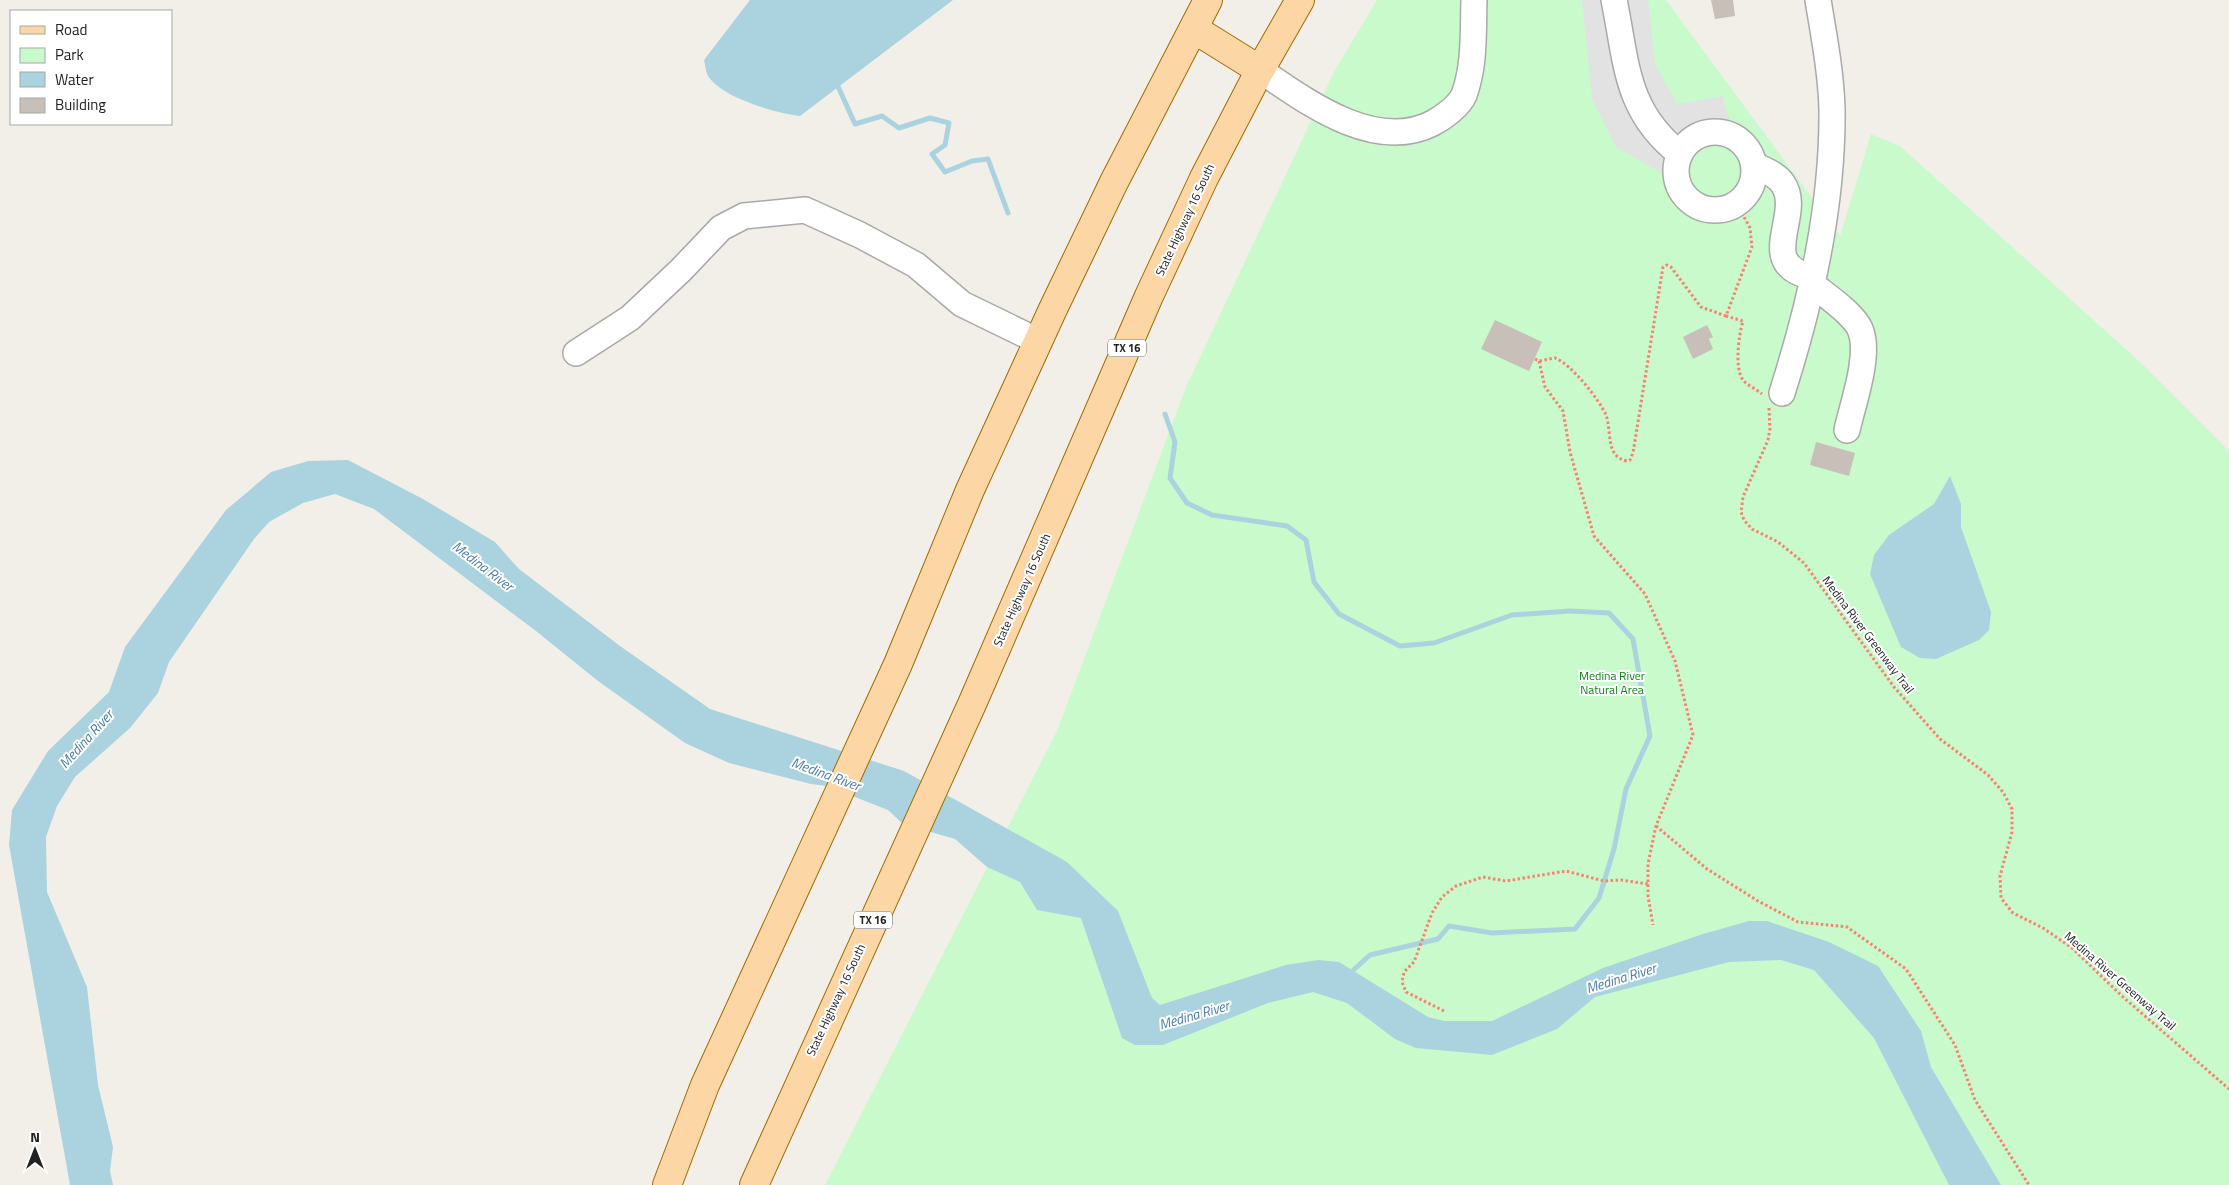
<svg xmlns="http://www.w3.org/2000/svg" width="2229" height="1185" font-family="'Titillium Web',sans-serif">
  <rect width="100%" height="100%" fill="#f2efe9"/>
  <!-- park -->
  <path fill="#c8facc" d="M 1377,0 L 1666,0 L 1840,236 L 1871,134 L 1900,146 L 2140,362 L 2229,451 L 2229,1185 L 825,1185 L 1057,731 L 1186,387 L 1335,70 Z"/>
  <!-- parking -->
  <path fill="#e2e2e2" d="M 1582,0 L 1648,0 L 1655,64 L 1677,104 L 1722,96 L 1731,124 L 1703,127 L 1684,134 L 1662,173 L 1616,147 L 1592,99 Z"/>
  <!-- water -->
  <g fill="#aad3df">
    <path d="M 750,0 L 953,0 L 800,116 C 776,113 722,98 708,76 C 706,72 705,65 704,60 Z"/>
    <path d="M 348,460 L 423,499 L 495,542 L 519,569 L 620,646 L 710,709 L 904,771 L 1067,862 L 1118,911 L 1152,998 L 1160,1005 L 1286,965 L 1318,960 L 1339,962 L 1428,1017 L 1444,1021 L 1492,1021 L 1603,968 L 1703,934 L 1749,921 L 1767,921 L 1829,942 L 1878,966 L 1921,1031 L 1931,1067 L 2001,1185 L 1949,1185 L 1874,1038 L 1814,970 L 1781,960 L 1729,962 L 1595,997 L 1557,1029 L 1492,1055 L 1416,1048 L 1395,1039 L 1347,1003 L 1313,992 L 1268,1003 L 1163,1045 L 1135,1045 L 1122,1038 L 1081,918 L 1037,910 L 1020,882 L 987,867 L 955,839 L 903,824 L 888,810 L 827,786 L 811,784 L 729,763 L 685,743 L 598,681 L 536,631 L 374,509 L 335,494 L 303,503 L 269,522 L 254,539 L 169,662 L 158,693 L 130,728 L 75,777 L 57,806 L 46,837 L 47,892 L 87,987 L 98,1085 L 113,1147 L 110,1171 L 113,1185 L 70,1185 L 9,845 L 12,810 L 48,751 L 109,692 L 125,647 L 226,510 L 271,472 L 308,461 Z"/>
    <path d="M 1950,476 L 1961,504 L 1961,527 L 1991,612 L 1989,630 L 1979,640 L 1936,659 L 1920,658 L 1901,647 L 1870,574 L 1874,555 L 1889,535 L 1934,504 Z"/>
  </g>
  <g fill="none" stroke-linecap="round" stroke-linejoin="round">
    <!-- stream -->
    <g stroke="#aad3df" stroke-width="5">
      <path d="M 836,82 L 855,124 L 882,116 L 899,128 L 930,118 L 949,123 L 945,145 L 932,154 L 945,172 L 972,161 L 988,159 L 1008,213"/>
      <path d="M 1165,414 L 1175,442 L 1170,478 L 1187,503 L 1212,515 L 1287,526 L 1306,540 L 1314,582 L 1339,614 L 1400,646 L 1434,643 L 1512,615 L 1570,611 L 1609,613 L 1633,639 L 1650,736 L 1626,789 L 1614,849 L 1599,898 L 1575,929 L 1492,933 L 1449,926 L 1438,939 L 1370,955 L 1349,974"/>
    </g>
  </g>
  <!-- building -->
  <g fill="#c7bfb8">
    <path d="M 1711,0 L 1733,0 L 1735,16 L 1715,19 Z"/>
    <path d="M 1495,320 L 1542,342 L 1529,371 L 1481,349 Z"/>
    <path d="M 1707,325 L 1713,337 L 1709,339 L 1713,349 L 1693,359 L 1683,337 Z"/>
    <path d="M 1816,442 L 1855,453 L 1849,476 L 1810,465 Z"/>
  </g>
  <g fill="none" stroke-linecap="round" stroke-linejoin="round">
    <!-- minor casing -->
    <g stroke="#a9a9a9" stroke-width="28">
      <g id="minor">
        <path d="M 1614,0 C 1627,63 1625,111 1680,154"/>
        <path d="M 1260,70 C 1307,102 1375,153 1433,123 C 1444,117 1459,106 1464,95 C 1475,65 1473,32 1474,0"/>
        <circle cx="1715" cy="171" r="39"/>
        <path d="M 1754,165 C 1764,170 1777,174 1783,184 C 1804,215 1753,265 1813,277"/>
        <path d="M 1812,284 C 1825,295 1853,313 1860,329 C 1871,354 1853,403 1847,430"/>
        <path d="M 576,353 L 630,318 L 681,270 L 721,228 L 744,216 L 805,210 L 860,235 L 916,265 L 962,304 L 1038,341"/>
        <path d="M 1782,393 C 1811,302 1833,206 1832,109 C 1831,73 1824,36 1818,0"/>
      </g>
    </g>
    <!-- major casing -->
    <g stroke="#a06b00" stroke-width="30">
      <g id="major">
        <path d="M 1194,29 L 1260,70"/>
        <path d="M 667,1185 L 705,1085 L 898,664 L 970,490 L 1053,309 L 1114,182 L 1208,0"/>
        <path d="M 754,1185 L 972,704 L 1149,296 L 1204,178 L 1260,70 L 1300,0"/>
      </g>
    </g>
    <!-- path -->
    <g stroke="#fa8072" stroke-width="3" stroke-dasharray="2.5 2.5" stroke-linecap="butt">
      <path d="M 1737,204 L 1750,228 L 1752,247 L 1726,316 L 1743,321 C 1739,334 1734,368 1743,380 C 1747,385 1756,389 1762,394"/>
      <path d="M 1535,359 L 1539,361 L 1555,358 C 1571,364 1599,399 1606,415 C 1612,431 1605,457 1627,461 L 1630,460 L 1633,453 L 1663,267 L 1667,265 L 1671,267 L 1701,307 L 1726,316"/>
      <path d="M 1539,361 L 1545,387 L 1563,411 L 1570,452 L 1594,536 L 1645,594 L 1675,661 L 1693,735 L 1656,826 L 1648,864 L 1648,896 L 1653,925"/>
      <path d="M 1769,408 L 1770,429 L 1768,440 L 1743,497 L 1741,512 L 1744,520 L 1752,529 L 1778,542 L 1804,563 L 1894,687 L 1940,739 L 1988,775 L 2003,792 L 2012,809 L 2012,832 L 2000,876 L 2001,898 L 2013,913 L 2043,928 L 2072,948 L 2123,997 L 2229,1089"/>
      <path d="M 1656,826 L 1707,869 L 1758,901 L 1798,922 L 1847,927 L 1906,969 L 1955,1045 L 1975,1100 L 2029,1185"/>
      <path d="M 1444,1011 L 1406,992 L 1402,982 L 1404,972 L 1414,962 L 1432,913 L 1442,897 L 1456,886 L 1483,877 L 1506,881 L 1566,871 L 1604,881 L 1621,880 L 1648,884"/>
    </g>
    <!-- minor -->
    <use href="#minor" stroke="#fff" stroke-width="25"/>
    <!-- major -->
    <use href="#major" stroke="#fcd6a4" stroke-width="28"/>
  </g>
  <g text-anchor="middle" stroke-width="4" stroke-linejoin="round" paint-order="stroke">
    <!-- shield labels -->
    <g fill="#fff" stroke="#646464" stroke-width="1">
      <rect x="1108" y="339.5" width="38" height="17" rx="4"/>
      <rect x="854" y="911.5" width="38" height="17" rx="4"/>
    </g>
    <g font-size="11" font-weight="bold" fill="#222">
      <text x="1127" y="352">TX 16</text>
      <text x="873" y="924">TX 16</text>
    </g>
    <!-- street labels -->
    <g font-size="12" fill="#222" stroke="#fff">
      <text transform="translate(1185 220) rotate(-65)" y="4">State Highway 16 South</text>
      <text transform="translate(1022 590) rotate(-66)" y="4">State Highway 16 South</text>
      <text transform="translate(1868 635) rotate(53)" y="4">Medina River Greenway Trail</text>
      <text transform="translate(2120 981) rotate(41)" y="4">Medina River Greenway Trail</text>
      <text transform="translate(836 1000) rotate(-65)" y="4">State Highway 16 South</text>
    </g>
    <!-- park labels -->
    <g font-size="12" fill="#0c8416" stroke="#fff">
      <text x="1612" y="680">Medina River<tspan x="1612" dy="14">Natural Area</tspan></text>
    </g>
    <!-- water labels -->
    <g font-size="14" font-style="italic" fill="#4a7aab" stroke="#fff">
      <text transform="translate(483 566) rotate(37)" y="5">Medina River</text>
      <text transform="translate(86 739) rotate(-48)" y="5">Medina River</text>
      <text transform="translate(826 774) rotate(20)" y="5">Medina River</text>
      <text transform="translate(1621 978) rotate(-17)" y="5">Medina River</text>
      <text transform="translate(1194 1015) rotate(-16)" y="5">Medina River</text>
    </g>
  </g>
  <!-- legend -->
  <rect x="10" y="10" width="162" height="115" fill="#ffffff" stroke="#a7a7a7"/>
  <rect x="20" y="26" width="25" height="8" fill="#fcd6a4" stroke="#a7a7a7"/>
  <text x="55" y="35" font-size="15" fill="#222222">Road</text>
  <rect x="20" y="48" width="25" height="15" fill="#c8facc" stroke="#a7a7a7"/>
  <text x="55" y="60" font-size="15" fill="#222222">Park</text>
  <rect x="20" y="72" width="25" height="15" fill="#aad3df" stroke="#a7a7a7"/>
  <text x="55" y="85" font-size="15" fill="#222222">Water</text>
  <rect x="20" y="98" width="25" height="15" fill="#c7bfb8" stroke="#a7a7a7"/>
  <text x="55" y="110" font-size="15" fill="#222222">Building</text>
  <!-- north arrow -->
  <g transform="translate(35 1150)" stroke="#ffffff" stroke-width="4" paint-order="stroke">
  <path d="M0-4L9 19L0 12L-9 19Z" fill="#222222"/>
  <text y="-8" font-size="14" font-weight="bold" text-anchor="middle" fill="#222222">N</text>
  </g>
</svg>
